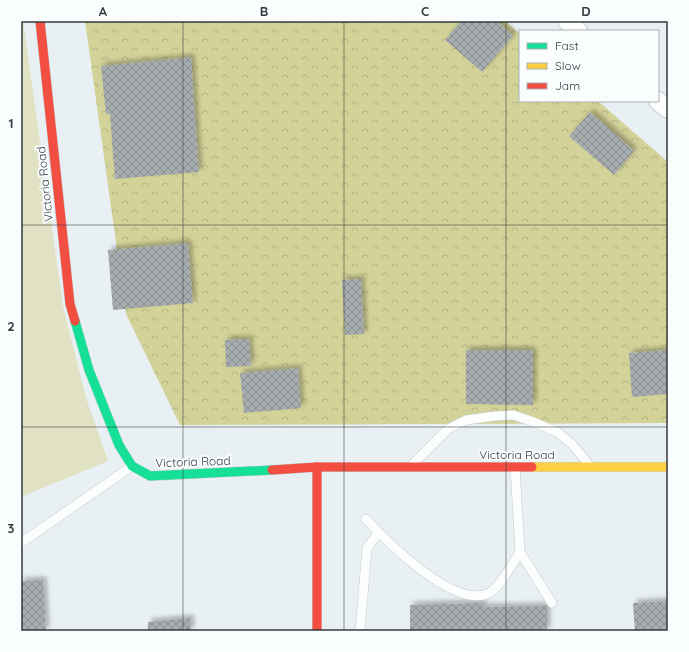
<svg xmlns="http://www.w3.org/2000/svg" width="689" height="652" font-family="Quicksand,sans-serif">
  <defs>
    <pattern id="forest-crowns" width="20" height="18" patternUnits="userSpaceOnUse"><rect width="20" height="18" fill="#d3d298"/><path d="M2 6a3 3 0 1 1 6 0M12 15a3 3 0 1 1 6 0" fill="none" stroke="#b6b584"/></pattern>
    <pattern id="building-cross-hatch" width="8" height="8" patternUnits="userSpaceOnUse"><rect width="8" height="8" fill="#a7adaf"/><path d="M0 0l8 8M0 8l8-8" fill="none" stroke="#898e90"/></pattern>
    <filter id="shadow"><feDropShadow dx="3.5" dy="-3.5" stdDeviation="2" flood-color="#0004"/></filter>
  </defs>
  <rect width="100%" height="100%" fill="#e8f0f3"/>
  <!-- green -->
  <path fill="#e1e2c3" d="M 21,21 L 23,21 L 63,306 L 86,398 L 108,461 L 21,497 Z"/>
  <!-- forest -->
  <path fill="url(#forest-crowns)" d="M 85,21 L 505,21 L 520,34 L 520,101 L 598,101 L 668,162 L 668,423 L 180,425 L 126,314 Z"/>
  <!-- building -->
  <g fill="url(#building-cross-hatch)" filter="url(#shadow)">
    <path d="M 461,21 L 497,21 L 513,36 L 482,72 L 445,40 Z"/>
    <path d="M 191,57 L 199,172 L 115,179 L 110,114 L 106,114 L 101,66 Z"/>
    <path d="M 590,112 L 634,151 L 614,175 L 569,136 Z"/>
    <path d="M 188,243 L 193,303 L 113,310 L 108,250 Z"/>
    <path d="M 361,279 L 364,334 L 345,335 L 342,280 Z"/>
    <path d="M 249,339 L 251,366 L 226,367 L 225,340 Z"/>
    <path d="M 466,350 L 533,350 L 533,405 L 466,404 Z"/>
    <path d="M 668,350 L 668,394 L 632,397 L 629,353 Z"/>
    <path d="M 298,368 L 301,408 L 244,413 L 240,373 Z"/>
    <path d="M 43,580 L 46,631 L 21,631 L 21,581 Z"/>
    <path d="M 668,601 L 668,631 L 635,631 L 633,603 Z"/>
    <path d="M 483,603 L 483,607 L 547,606 L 547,631 L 410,631 L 410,605 Z"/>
    <path d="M 190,618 L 191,631 L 148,631 L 148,622 Z"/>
  </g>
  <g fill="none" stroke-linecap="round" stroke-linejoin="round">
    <!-- lane casing -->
    <g stroke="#c6ccce" stroke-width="10">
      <g id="lane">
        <path d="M 412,465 L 448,429 L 466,420 L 495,416 L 513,415 L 531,421 L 557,432 L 572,444 L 590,466"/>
        <path d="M 515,467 L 520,552 L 552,603"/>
        <path d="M 366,519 C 387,542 455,610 489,593 C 500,587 513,563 520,552"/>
        <path d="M 21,543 L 132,466"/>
        <path d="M 360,631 L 367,548 L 378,533"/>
      </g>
    </g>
    <!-- street casing -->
    <g stroke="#c6ccce" stroke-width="20">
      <g id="street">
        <path d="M 567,21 L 578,31"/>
        <path d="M 658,101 L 668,109"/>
      </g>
    </g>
    <!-- fast casing -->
    <g stroke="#c6ccce" stroke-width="10">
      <path id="fast" d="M 75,321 L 89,370 L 119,445 L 132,466 L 150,476 L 272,470"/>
    </g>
    <!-- slow casing -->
    <g stroke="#c6ccce" stroke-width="10">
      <path id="slow" d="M 532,467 L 668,467"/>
    </g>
    <!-- jam casing -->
    <g stroke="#c6ccce" stroke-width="10">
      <g id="jam">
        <path d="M 40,21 L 70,304 L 75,321"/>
        <path d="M 317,467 L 317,631"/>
        <path d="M 272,470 L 317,467 L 532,467"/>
      </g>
    </g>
    <!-- lane -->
    <use href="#lane" stroke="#fcfdfd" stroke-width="9"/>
    <!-- street -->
    <use href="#street" stroke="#fcfdfd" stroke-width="18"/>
    <!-- fast -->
    <use href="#fast" stroke="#16e098" stroke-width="9"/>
    <!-- slow -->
    <use href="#slow" stroke="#ffcf43" stroke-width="9"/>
    <!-- jam -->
    <use href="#jam" stroke="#f24e42" stroke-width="9"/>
  </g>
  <!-- grid -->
  <path fill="none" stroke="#353a3d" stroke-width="1" stroke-opacity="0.55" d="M 183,21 L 183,631M 344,21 L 344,631M 506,21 L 506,631M 21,225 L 668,225M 21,427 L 668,427"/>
  <g text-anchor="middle" stroke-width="4" stroke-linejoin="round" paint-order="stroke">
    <!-- street labels -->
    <g font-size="12" fill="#353a3d" stroke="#fafdfe">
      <text transform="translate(45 184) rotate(-96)" y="4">Victoria Road</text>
      <text x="517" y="459">Victoria Road</text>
      <text transform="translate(193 462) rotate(-2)" y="4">Victoria Road</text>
    </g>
  </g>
  <!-- border -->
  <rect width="689" height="652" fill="none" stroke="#fafdfe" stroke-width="44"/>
  <!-- legend -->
  <rect x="519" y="30" width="140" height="72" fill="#fafdfe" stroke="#abafb1"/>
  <rect x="527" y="43" width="20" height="6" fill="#16e098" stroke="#abafb1"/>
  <text x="555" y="50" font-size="12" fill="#353a3d">Fast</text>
  <rect x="527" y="63" width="20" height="6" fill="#ffcf43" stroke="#abafb1"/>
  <text x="555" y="70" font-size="12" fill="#353a3d">Slow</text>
  <rect x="527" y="83" width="20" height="6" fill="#f24e42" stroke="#abafb1"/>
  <text x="555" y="90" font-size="12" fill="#353a3d">Jam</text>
  <rect x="22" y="22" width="645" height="608" fill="none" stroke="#353a3d" stroke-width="1.5"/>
  <g font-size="13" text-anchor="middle" font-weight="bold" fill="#353a3d">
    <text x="103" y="16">A</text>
    <text x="264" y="16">B</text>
    <text x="425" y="16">C</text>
    <text x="586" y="16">D</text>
    <text x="11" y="128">1</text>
    <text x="11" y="331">2</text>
    <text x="11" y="533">3</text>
  </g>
</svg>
